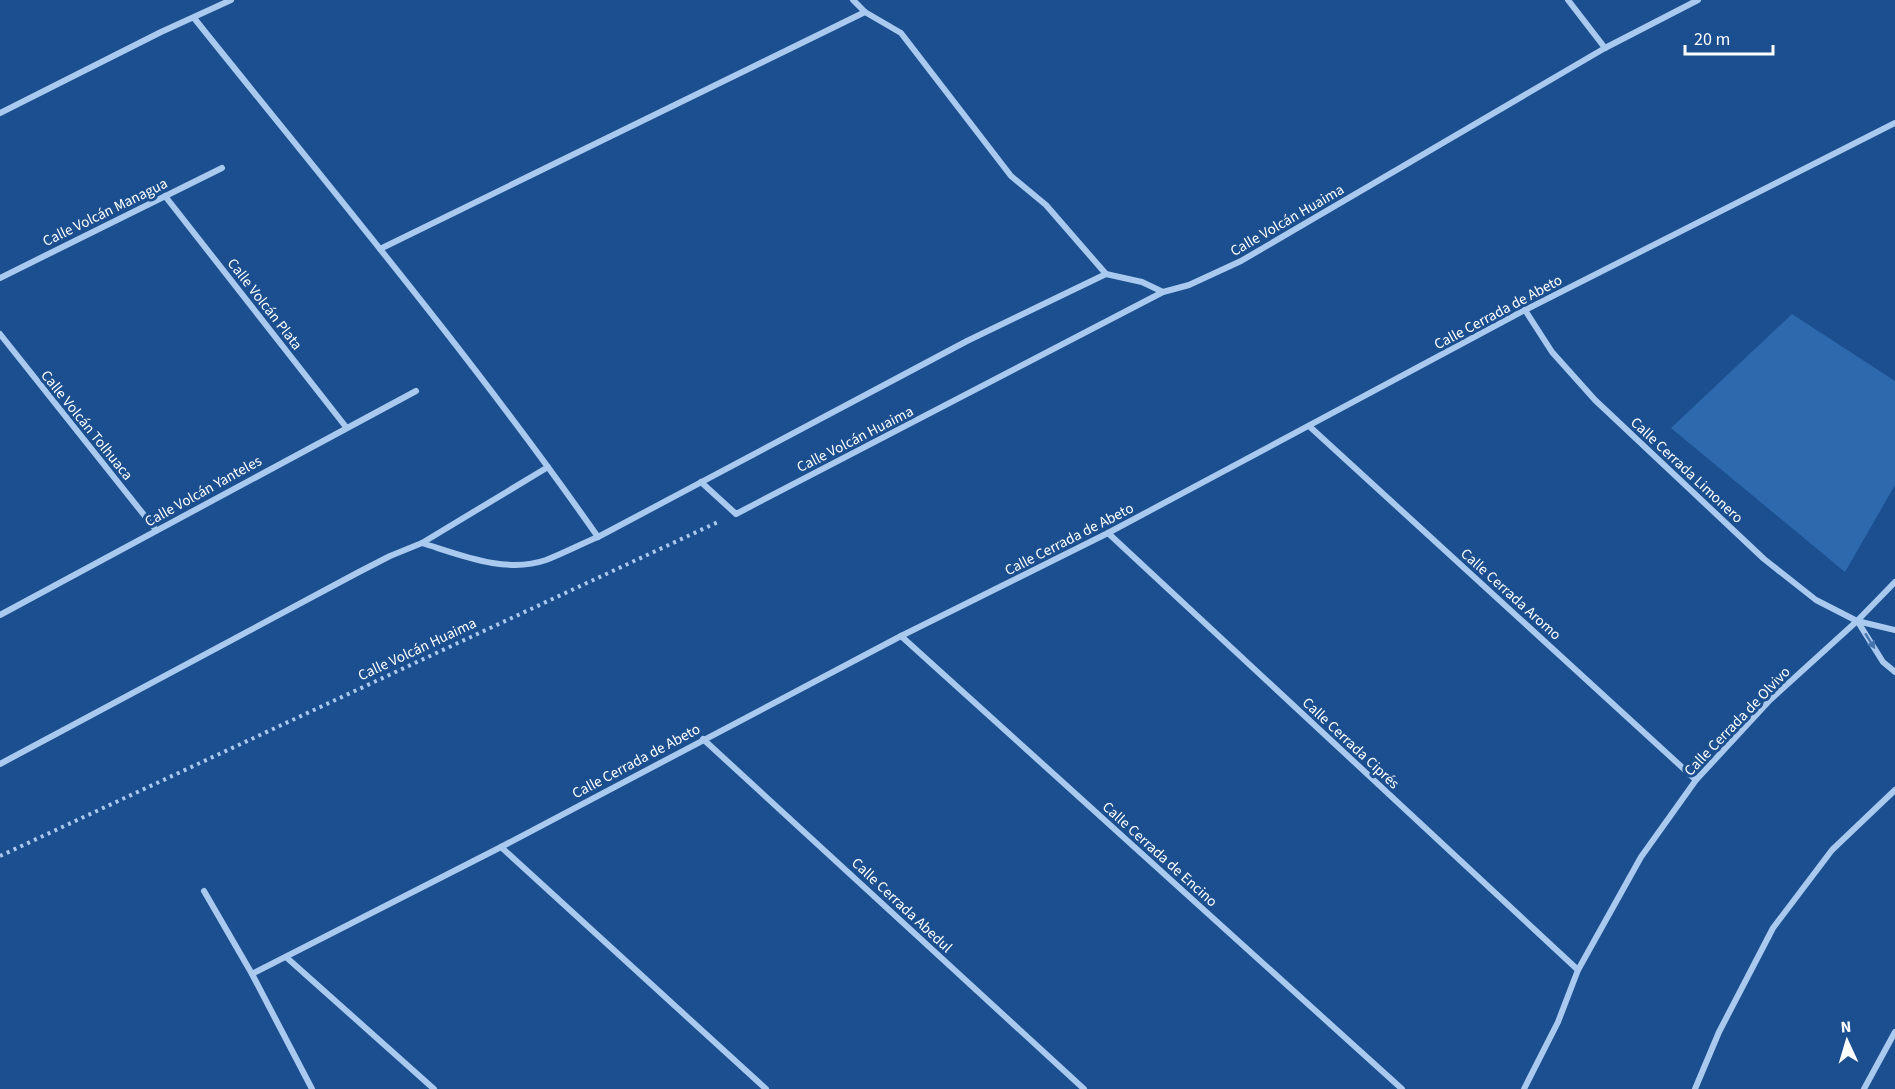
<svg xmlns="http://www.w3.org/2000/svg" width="1895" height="1089" font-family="'Source Sans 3',sans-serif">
  <rect width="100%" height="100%" fill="#1b4f8f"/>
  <!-- green -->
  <path fill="#2e69ad" d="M 1792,314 L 1895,381 L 1895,485 L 1845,572 L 1671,428 Z"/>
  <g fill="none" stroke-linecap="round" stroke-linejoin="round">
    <!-- path -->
    <path stroke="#a9c9ee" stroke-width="4" stroke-dasharray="3 4.5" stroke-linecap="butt" d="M 0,856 L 718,522"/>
    <!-- street -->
    <g stroke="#a9c9ee" stroke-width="6">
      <path d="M 853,0 L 865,12 L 901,33 L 1011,176 L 1046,205 L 1106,274 L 1142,282 L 1163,292"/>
      <path d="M 1568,0 L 1605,48"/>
      <path d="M 194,18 C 331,189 472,357 598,537"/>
      <path d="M 0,113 L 161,32 L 231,0"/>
      <path d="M 165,196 L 346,427"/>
      <path d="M 380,249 L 865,12"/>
      <path d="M 0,278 L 222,168"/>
      <path d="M 1525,310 L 1552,352 L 1595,400 L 1764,559 L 1816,600 L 1857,621 L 1895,630"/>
      <path d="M 0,334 L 156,530"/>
      <path d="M 1309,426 L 1696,780"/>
      <path d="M 701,482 L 736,514 L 1163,292 L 1189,285 L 1241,261 L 1605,48 L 1698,0"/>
      <path d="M 1108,533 L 1578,970"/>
      <path d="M 422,543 C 461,555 506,574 546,560 C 564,553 581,544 598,537 L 967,341 L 1106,274"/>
      <path d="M 0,615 L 416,391"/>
      <path d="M 1858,622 L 1883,662 L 1895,672"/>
      <path d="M 901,636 L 1402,1089"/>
      <path d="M 703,739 L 1084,1089"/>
      <path d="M 0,764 L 357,573 L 390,556 L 422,543 L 548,467"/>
      <path d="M 501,847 L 766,1089"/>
      <path d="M 204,891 L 252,974 L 312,1089"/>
      <path d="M 286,957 L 434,1089"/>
      <path d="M 252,974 L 501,847 L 901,636 L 1108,533 L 1525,310 L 1895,123"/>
      <path d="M 1524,1089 L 1558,1022 L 1578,970 L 1641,857 L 1696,780 L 1770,700 L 1857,621 L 1895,582"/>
      <path d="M 1695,1089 L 1719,1032 L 1773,928 L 1832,850 L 1895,790"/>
      <path d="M 1864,1089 L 1895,1032"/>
    </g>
  </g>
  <!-- one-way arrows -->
  <defs><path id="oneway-solid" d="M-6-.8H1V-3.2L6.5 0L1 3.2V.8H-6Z" transform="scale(1.5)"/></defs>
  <use fill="#4674ac" href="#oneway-solid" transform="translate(1870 641) rotate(58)"/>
  <g text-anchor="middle" stroke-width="6" stroke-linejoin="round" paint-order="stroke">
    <!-- street labels -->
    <g font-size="15" fill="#fff" stroke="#1b4f8f">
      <text transform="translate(105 212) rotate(-26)" y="5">Calle Volcán Managua</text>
      <text transform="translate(1287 220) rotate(-30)" y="5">Calle Volcán Huaima</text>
      <text transform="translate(265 304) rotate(52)" y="5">Calle Volcán Plata</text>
      <text transform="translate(1498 312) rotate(-28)" y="5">Calle Cerrada de Abeto</text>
      <text transform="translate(87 425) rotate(51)" y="5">Calle Volcán Tolhuaca</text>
      <text transform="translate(855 439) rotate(-27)" y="5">Calle Volcán Huaima</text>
      <text transform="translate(1687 470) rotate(43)" y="5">Calle Cerrada Limonero</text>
      <text transform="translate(203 491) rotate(-29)" y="5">Calle Volcán Yanteles</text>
      <text transform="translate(1069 539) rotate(-27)" y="5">Calle Cerrada de Abeto</text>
      <text transform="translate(1511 594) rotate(42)" y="5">Calle Cerrada Aromo</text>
      <text transform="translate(417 649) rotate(-25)" y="5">Calle Volcán Huaima</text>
      <text transform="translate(1737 721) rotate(-46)" y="5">Calle Cerrada de Olvivo</text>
      <text transform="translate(1351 743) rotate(43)" y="5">Calle Cerrada Ciprés</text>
      <text transform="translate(636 761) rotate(-28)" y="5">Calle Cerrada de Abeto</text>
      <text transform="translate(1160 854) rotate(42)" y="5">Calle Cerrada de Encino</text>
      <text transform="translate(902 905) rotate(43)" y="5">Calle Cerrada Abedul</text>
    </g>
  </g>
  <!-- north arrow -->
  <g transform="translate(1847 1041) rotate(356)" stroke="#1b4f8f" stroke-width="4.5" paint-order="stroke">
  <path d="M0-4.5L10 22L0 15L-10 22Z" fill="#ffffff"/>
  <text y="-9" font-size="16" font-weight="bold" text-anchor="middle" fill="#ffffff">N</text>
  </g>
  <!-- scale -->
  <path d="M1685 45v9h88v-9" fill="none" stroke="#ffffff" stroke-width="3"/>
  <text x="1694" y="45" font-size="18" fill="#ffffff" stroke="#1b4f8f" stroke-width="4.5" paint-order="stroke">20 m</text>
</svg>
